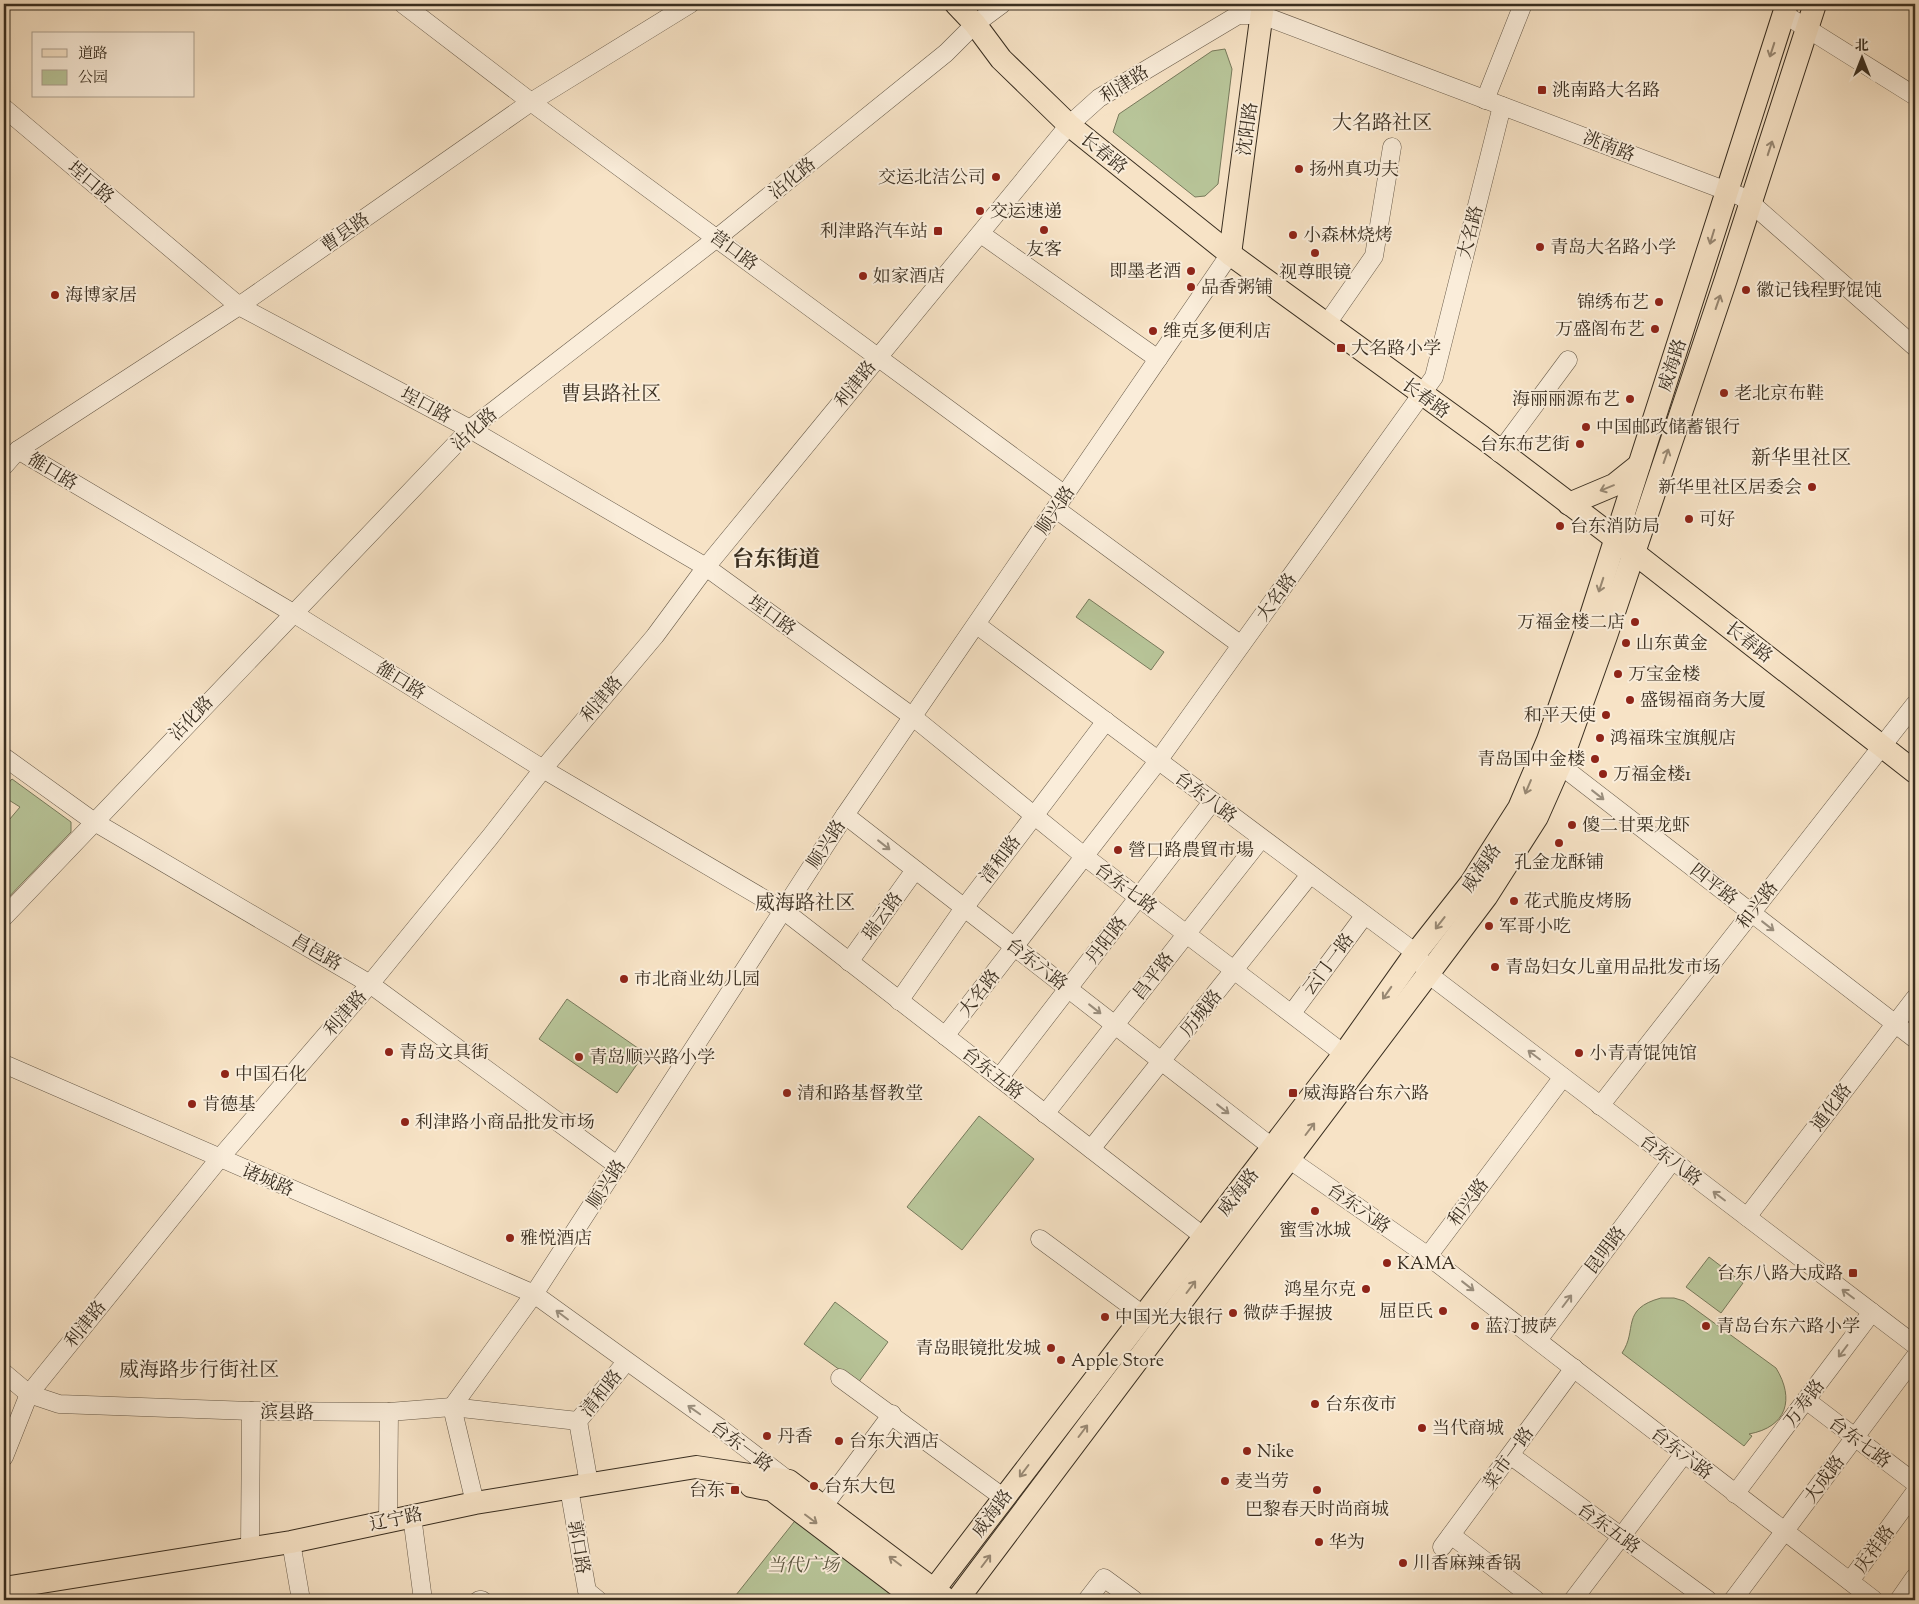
<svg xmlns="http://www.w3.org/2000/svg" width="1919" height="1604" font-family="'Sorts Mill Goudy','Noto Serif SC',serif">
  <rect width="100%" height="100%" fill="#f7e3c6"/>
  <filter id="stains"><feTurbulence type="fractalNoise" baseFrequency=".004" numOctaves="4"/><feColorMatrix values="0 0 0 0 .2 0 0 0 0 .09 0 0 0 0 .02 0 0 0 .5 -.17"/></filter>
  <radialGradient id="worn" r=".72"><stop offset=".6" stop-color="#630" stop-opacity="0"/><stop offset="1" stop-color="#630" stop-opacity=".3"/></radialGradient>
  <!-- green -->
  <g fill="#b8c599" stroke="#787a5c">
    <path d="M 1225,49 L 1232,69 L 1218,184 L 1205,196 L 1195,197 L 1113,132 L 1119,114 L 1212,51 Z"/>
    <path d="M 1089,599 L 1164,652 L 1151,670 L 1076,617 Z"/>
    <path d="M 12,779 L 71,822 L 71,832 L 4,902 L 4,826 L 20,807 L 4,797 L 4,788 Z"/>
    <path d="M 567,999 L 645,1053 L 617,1093 L 539,1039 Z"/>
    <path d="M 979,1116 L 1034,1159 L 962,1250 L 907,1207 Z"/>
    <path d="M 1709,1257 L 1743,1283 L 1721,1313 L 1686,1287 Z"/>
    <path d="M 1661,1298 L 1674,1298 L 1684,1301 L 1776,1368 C 1795,1399 1787,1427 1749,1434 L 1752,1436 L 1744,1446 L 1622,1353 C 1638,1330 1620,1309 1661,1298 Z"/>
    <path d="M 835,1302 L 888,1342 L 858,1383 L 804,1344 Z"/>
    <path d="M 798,1517 L 904,1600 L 732,1600 Z"/>
  </g>
  <g fill="none" stroke-linecap="round" stroke-linejoin="round">
    <!-- minor casing -->
    <g stroke="#685b4a" stroke-width="19">
      <g id="minor">
        <path d="M 403,4 L 531,102 L 1065,495"/>
        <path d="M 1784,14 L 1915,96"/>
        <path d="M 1485,100 L 1523,4"/>
        <path d="M 4,108 L 239,306 L 470,429 L 706,567 L 913,717 L 1084,856 L 1344,1054"/>
        <path d="M 981,234 L 1158,359"/>
        <path d="M 1326,325 L 1374,256 L 1392,147"/>
        <path d="M 18,450 L 293,613 L 543,769 L 783,910 L 1203,1236"/>
        <path d="M 1499,453 L 1568,360"/>
        <path d="M 4,466 L 18,450 L 239,306 L 531,102 L 690,4"/>
        <path d="M 1056,509 L 1241,645"/>
        <path d="M 977,625 L 1416,953 L 1428,974 L 1915,1345"/>
        <path d="M 4,757 L 93,821 L 370,984 L 618,1166"/>
        <path d="M 1560,765 L 1915,1039"/>
        <path d="M 845,815 L 1273,1148 L 1428,1256 L 1874,1600"/>
        <path d="M 4,917 L 470,429 L 717,238 L 946,53 L 975,24 L 1002,4"/>
        <path d="M 849,962 L 915,870"/>
        <path d="M 899,1001 L 964,908 L 1106,721"/>
        <path d="M 1292,1013 L 1364,916"/>
        <path d="M 945,1036 L 1155,765 L 1434,377 L 1502,106"/>
        <path d="M 4,1064 L 534,1294 L 720,1428 L 789,1481"/>
        <path d="M 999,1078 L 1212,802"/>
        <path d="M 1600,1106 L 1915,704"/>
        <path d="M 1045,1114 L 1261,839"/>
        <path d="M 1091,1149 L 1309,876"/>
        <path d="M 1747,1217 L 1915,998"/>
        <path d="M 1040,1239 L 1143,1315"/>
        <path d="M 1428,1256 L 1563,1077"/>
        <path d="M 1538,1340 L 1672,1161"/>
        <path d="M 4,1373 L 29,1394 L 59,1404 L 251,1411 L 389,1412 L 452,1407 L 578,1421"/>
        <path d="M 840,1378 L 1004,1498"/>
        <path d="M 1806,1400 L 1915,1483"/>
        <path d="M 1510,1455 L 1708,1600"/>
        <path d="M 4,1457 L 29,1394 L 219,1159 L 370,984 L 490,837 L 543,769 L 655,636 L 706,567 L 1069,125 L 1099,98 L 1238,15 L 1262,15 L 1740,196 L 1752,204 L 1915,347"/>
        <path d="M 589,1484 L 578,1421 L 626,1362"/>
        <path d="M 569,1488 L 587,1591 L 598,1600"/>
        <path d="M 1735,1494 L 1872,1312"/>
        <path d="M 475,1503 L 452,1407 L 534,1294 L 845,815 L 1230,254"/>
        <path d="M 823,1507 L 892,1414"/>
        <path d="M 412,1516 L 423,1600"/>
        <path d="M 388,1521 L 389,1412"/>
        <path d="M 1451,1535 L 1536,1600"/>
        <path d="M 291,1542 L 301,1600"/>
        <path d="M 1442,1547 L 1574,1368"/>
        <path d="M 250,1548 L 251,1411"/>
        <path d="M 1850,1581 L 1915,1492"/>
        <path d="M 479,1600 L 482,1600"/>
        <path d="M 1087,1600 L 1104,1578 L 1134,1600"/>
        <path d="M 1573,1600 L 1684,1454"/>
        <path d="M 1733,1600 L 1915,1357"/>
        <path d="M 1899,1600 L 1915,1577"/>
      </g>
    </g>
    <!-- major casing -->
    <g stroke="#392e20" stroke-width="24">
      <g id="major">
        <path d="M 956,4 L 975,24 L 1001,59 L 1069,125 L 1230,254 L 1482,437 L 1633,552 L 1915,772"/>
        <path d="M 1230,254 L 1263,4"/>
        <path d="M 1569,504 L 1614,485 L 1639,465"/>
        <path d="M 751,1486 L 772,1490 L 917,1600"/>
        <path d="M 4,1588 L 291,1542 L 475,1503 L 696,1467 L 789,1481 L 945,1598"/>
        <path d="M 926,1600 L 1344,1054 L 1412,958 L 1471,883 L 1519,808 L 1548,740 L 1587,628 L 1787,4"/>
        <path d="M 957,1600 L 1486,897 L 1537,817 L 1560,765 L 1606,636 L 1726,279 L 1815,4"/>
      </g>
    </g>
    <!-- minor -->
    <use href="#minor" stroke="#faedda" stroke-width="18"/>
    <!-- major -->
    <use href="#major" stroke="#f7e3c6" stroke-width="22"/>
  </g>
  <!-- one-way arrows -->
  <defs><path id="oneway-shaft" d="M-6 0H5M1.5-3L5.5 0L1.5 3" fill="none" stroke-width="1.6" stroke-linecap="round" stroke-linejoin="round" transform="scale(1.25)"/></defs>
  <g stroke="#988873">
    <use href="#oneway-shaft" transform="translate(1772 50) rotate(108)"/>
    <use href="#oneway-shaft" transform="translate(1770 148) rotate(-72)"/>
    <use href="#oneway-shaft" transform="translate(1712 237) rotate(107)"/>
    <use href="#oneway-shaft" transform="translate(1718 302) rotate(-71)"/>
    <use href="#oneway-shaft" transform="translate(1666 456) rotate(-71)"/>
    <use href="#oneway-shaft" transform="translate(1607 488) rotate(158)"/>
    <use href="#oneway-shaft" transform="translate(1601 585) rotate(108)"/>
    <use href="#oneway-shaft" transform="translate(1528 787) rotate(113)"/>
    <use href="#oneway-shaft" transform="translate(1440 923) rotate(128)"/>
    <use href="#oneway-shaft" transform="translate(1387 993) rotate(125)"/>
    <use href="#oneway-shaft" transform="translate(1310 1129) rotate(-53)"/>
    <use href="#oneway-shaft" transform="translate(1191 1287) rotate(-53)"/>
    <use href="#oneway-shaft" transform="translate(1083 1431) rotate(-53)"/>
    <use href="#oneway-shaft" transform="translate(1024 1471) rotate(127)"/>
    <use href="#oneway-shaft" transform="translate(811 1519) rotate(37)"/>
    <use href="#oneway-shaft" transform="translate(895 1561) rotate(-143)"/>
    <use href="#oneway-shaft" transform="translate(986 1561) rotate(-53)"/>
  </g>
  <g stroke="#9a8e7d">
    <use href="#oneway-shaft" transform="translate(1598 795) rotate(38)"/>
    <use href="#oneway-shaft" transform="translate(884 845) rotate(38)"/>
    <use href="#oneway-shaft" transform="translate(1768 926) rotate(38)"/>
    <use href="#oneway-shaft" transform="translate(1095 1009) rotate(38)"/>
    <use href="#oneway-shaft" transform="translate(1534 1055) rotate(-143)"/>
    <use href="#oneway-shaft" transform="translate(1223 1109) rotate(38)"/>
    <use href="#oneway-shaft" transform="translate(1719 1196) rotate(-143)"/>
    <use href="#oneway-shaft" transform="translate(1468 1286) rotate(38)"/>
    <use href="#oneway-shaft" transform="translate(1848 1294) rotate(-143)"/>
    <use href="#oneway-shaft" transform="translate(1567 1301) rotate(-53)"/>
    <use href="#oneway-shaft" transform="translate(562 1315) rotate(-143)"/>
    <use href="#oneway-shaft" transform="translate(1843 1351) rotate(127)"/>
    <use href="#oneway-shaft" transform="translate(694 1410) rotate(-145)"/>
  </g>
  <!-- markers -->
  <g fill="#8f2418" stroke="#faedda" stroke-width="2">
    <rect x="1537" y="85" width="10" height="10" rx="2.5"/>
    <circle cx="1299" cy="169" r="5"/>
    <circle cx="996" cy="177" r="5"/>
    <circle cx="980" cy="211" r="5"/>
    <circle cx="1044" cy="230" r="5"/>
    <rect x="933" y="226" width="10" height="10" rx="2.5"/>
    <circle cx="1293" cy="235" r="5"/>
    <circle cx="1540" cy="247" r="5"/>
    <circle cx="1315" cy="253" r="5"/>
    <circle cx="1191" cy="271" r="5"/>
    <circle cx="863" cy="276" r="5"/>
    <circle cx="1191" cy="287" r="5"/>
    <circle cx="1746" cy="290" r="5"/>
    <circle cx="55" cy="295" r="5"/>
    <circle cx="1659" cy="302" r="5"/>
    <circle cx="1655" cy="329" r="5"/>
    <circle cx="1153" cy="331" r="5"/>
    <rect x="1336" y="343" width="10" height="10" rx="2.5"/>
    <circle cx="1724" cy="393" r="5"/>
    <circle cx="1630" cy="399" r="5"/>
    <circle cx="1586" cy="427" r="5"/>
    <circle cx="1580" cy="444" r="5"/>
    <circle cx="1812" cy="487" r="5"/>
    <circle cx="1689" cy="519" r="5"/>
    <circle cx="1560" cy="526" r="5"/>
    <circle cx="1635" cy="622" r="5"/>
    <circle cx="1626" cy="643" r="5"/>
    <circle cx="1618" cy="674" r="5"/>
    <circle cx="1630" cy="700" r="5"/>
    <circle cx="1606" cy="715" r="5"/>
    <circle cx="1600" cy="738" r="5"/>
    <circle cx="1595" cy="759" r="5"/>
    <circle cx="1603" cy="774" r="5"/>
    <circle cx="1572" cy="825" r="5"/>
    <circle cx="1559" cy="843" r="5"/>
    <circle cx="1118" cy="850" r="5"/>
    <circle cx="1514" cy="901" r="5"/>
    <circle cx="1489" cy="926" r="5"/>
    <circle cx="1495" cy="967" r="5"/>
    <circle cx="624" cy="979" r="5"/>
    <circle cx="389" cy="1052" r="5"/>
    <circle cx="1579" cy="1053" r="5"/>
    <circle cx="579" cy="1057" r="5"/>
    <circle cx="225" cy="1074" r="5"/>
    <circle cx="787" cy="1093" r="5"/>
    <rect x="1288" y="1088" width="10" height="10" rx="2.5"/>
    <circle cx="192" cy="1104" r="5"/>
    <circle cx="405" cy="1122" r="5"/>
    <circle cx="1315" cy="1211" r="5"/>
    <circle cx="510" cy="1238" r="5"/>
    <circle cx="1387" cy="1263" r="5"/>
    <rect x="1848" y="1268" width="10" height="10" rx="2.5"/>
    <circle cx="1366" cy="1289" r="5"/>
    <circle cx="1443" cy="1311" r="5"/>
    <circle cx="1233" cy="1313" r="5"/>
    <circle cx="1105" cy="1317" r="5"/>
    <circle cx="1475" cy="1326" r="5"/>
    <circle cx="1706" cy="1326" r="5"/>
    <circle cx="1051" cy="1348" r="5"/>
    <circle cx="1061" cy="1360" r="5"/>
    <circle cx="1315" cy="1404" r="5"/>
    <circle cx="1422" cy="1428" r="5"/>
    <circle cx="767" cy="1436" r="5"/>
    <circle cx="839" cy="1441" r="5"/>
    <circle cx="1247" cy="1451" r="5"/>
    <circle cx="1225" cy="1481" r="5"/>
    <circle cx="814" cy="1486" r="5"/>
    <rect x="730" y="1485" width="10" height="10" rx="2.5"/>
    <circle cx="1317" cy="1490" r="5"/>
    <circle cx="1319" cy="1542" r="5"/>
    <circle cx="1403" cy="1563" r="5"/>
  </g>
  <g text-anchor="middle" stroke-width="4" stroke-linejoin="round" paint-order="stroke">
    <!-- street labels -->
    <g font-size="18" fill="#392e20" stroke="#faedda">
      <text transform="translate(1124 84) rotate(-32)" y="6">利津路</text>
      <text transform="translate(1247 129) rotate(-82)" y="6">沈阳路</text>
      <text transform="translate(1609 146) rotate(21)" y="6">洮南路</text>
      <text transform="translate(1104 153) rotate(39)" y="6">长春路</text>
      <text transform="translate(792 178) rotate(-39)" y="6">沾化路</text>
      <text transform="translate(91 182) rotate(40)" y="6">埕口路</text>
      <text transform="translate(345 232) rotate(-35)" y="6">曹县路</text>
      <text transform="translate(1470 232) rotate(-76)" y="6">大名路</text>
      <text transform="translate(734 250) rotate(36)" y="6">营口路</text>
      <text transform="translate(1672 365) rotate(-72)" y="6">威海路</text>
      <text transform="translate(855 384) rotate(-51)" y="6">利津路</text>
      <text transform="translate(1426 398) rotate(36)" y="6">长春路</text>
      <text transform="translate(426 405) rotate(28)" y="6">埕口路</text>
      <text transform="translate(474 429) rotate(-42)" y="6">沾化路</text>
      <text transform="translate(53 471) rotate(31)" y="6">雒口路</text>
      <text transform="translate(1055 510) rotate(-56)" y="6">顺兴路</text>
      <text transform="translate(1276 597) rotate(-54)" y="6">大名路</text>
      <text transform="translate(772 615) rotate(36)" y="6">埕口路</text>
      <text transform="translate(1749 642) rotate(38)" y="6">长春路</text>
      <text transform="translate(401 680) rotate(32)" y="6">雒口路</text>
      <text transform="translate(601 699) rotate(-50)" y="6">利津路</text>
      <text transform="translate(191 718) rotate(-46)" y="6">沾化路</text>
      <text transform="translate(1206 797) rotate(37)" y="6">台东八路</text>
      <text transform="translate(826 844) rotate(-57)" y="6">顺兴路</text>
      <text transform="translate(1000 859) rotate(-53)" y="6">清和路</text>
      <text transform="translate(1481 868) rotate(-55)" y="6">威海路</text>
      <text transform="translate(1714 884) rotate(38)" y="6">四平路</text>
      <text transform="translate(1126 888) rotate(37)" y="6">台东七路</text>
      <text transform="translate(1757 905) rotate(-52)" y="6">和兴路</text>
      <text transform="translate(882 916) rotate(-54)" y="6">瑞云路</text>
      <text transform="translate(1106 940) rotate(-52)" y="6">丹阳路</text>
      <text transform="translate(317 952) rotate(30)" y="6">昌邑路</text>
      <text transform="translate(1037 964) rotate(38)" y="6">台东六路</text>
      <text transform="translate(1328 964) rotate(-53)" y="6">云门一路</text>
      <text transform="translate(1153 976) rotate(-52)" y="6">昌平路</text>
      <text transform="translate(979 993) rotate(-52)" y="6">大名路</text>
      <text transform="translate(345 1013) rotate(-49)" y="6">利津路</text>
      <text transform="translate(1201 1013) rotate(-51)" y="6">历城路</text>
      <text transform="translate(993 1073) rotate(38)" y="6">台东五路</text>
      <text transform="translate(1831 1107) rotate(-53)" y="6">通化路</text>
      <text transform="translate(1671 1160) rotate(37)" y="6">台东八路</text>
      <text transform="translate(268 1180) rotate(23)" y="6">诸城路</text>
      <text transform="translate(606 1184) rotate(-57)" y="6">顺兴路</text>
      <text transform="translate(1238 1192) rotate(-52)" y="6">威海路</text>
      <text transform="translate(1468 1202) rotate(-53)" y="6">和兴路</text>
      <text transform="translate(1359 1208) rotate(35)" y="6">台东六路</text>
      <text transform="translate(1605 1250) rotate(-53)" y="6">昆明路</text>
      <text transform="translate(85 1324) rotate(-51)" y="6">利津路</text>
      <text transform="translate(601 1393) rotate(-51)" y="6">清和路</text>
      <text transform="translate(1804 1403) rotate(-53)" y="6">万寿路</text>
      <text transform="translate(287 1412) rotate(1)" y="6">滨县路</text>
      <text transform="translate(1860 1442) rotate(37)" y="6">台东七路</text>
      <text transform="translate(742 1446) rotate(37)" y="6">台东一路</text>
      <text transform="translate(1682 1453) rotate(38)" y="6">台东六路</text>
      <text transform="translate(1508 1458) rotate(-54)" y="6">菜市一路</text>
      <text transform="translate(1824 1479) rotate(-53)" y="6">大成路</text>
      <text transform="translate(992 1513) rotate(-53)" y="6">威海路</text>
      <text transform="translate(396 1519) rotate(-12)" y="6">辽宁路</text>
      <text transform="translate(1609 1528) rotate(36)" y="6">台东五路</text>
      <text transform="translate(579 1547) rotate(80)" y="6">郭口路</text>
      <text transform="translate(1874 1549) rotate(-54)" y="6">庆祥路</text>
    </g>
    <!-- poi labels -->
    <g font-size="18" fill="#392e20" stroke="#faedda" text-anchor="start">
      <text x="1552" y="96">洮南路大名路</text>
      <text x="1309" y="175">扬州真功夫</text>
      <text x="986" y="183" text-anchor="end">交运北洁公司</text>
      <text x="990" y="217">交运速递</text>
      <text x="928" y="237" text-anchor="end">利津路汽车站</text>
      <text x="1303" y="241">小森林烧烤</text>
      <text x="1550" y="253">青岛大名路小学</text>
      <text x="1044" y="255" text-anchor="middle">友客</text>
      <text x="1181" y="277" text-anchor="end">即墨老酒</text>
      <text x="1315" y="278" text-anchor="middle">视尊眼镜</text>
      <text x="873" y="282">如家酒店</text>
      <text x="1201" y="293">品香粥铺</text>
      <text x="1756" y="296">徽记钱程野馄饨</text>
      <text x="65" y="301">海博家居</text>
      <text x="1649" y="308" text-anchor="end">锦绣布艺</text>
      <text x="1645" y="335" text-anchor="end">万盛阁布艺</text>
      <text x="1163" y="337">维克多便利店</text>
      <text x="1351" y="354">大名路小学</text>
      <text x="1734" y="399">老北京布鞋</text>
      <text x="1620" y="405" text-anchor="end">海丽丽源布艺</text>
      <text x="1596" y="433">中国邮政储蓄银行</text>
      <text x="1570" y="450" text-anchor="end">台东布艺街</text>
      <text x="1802" y="493" text-anchor="end">新华里社区居委会</text>
      <text x="1699" y="525">可好</text>
      <text x="1570" y="532">台东消防局</text>
      <text x="1625" y="628" text-anchor="end">万福金楼二店</text>
      <text x="1636" y="649">山东黄金</text>
      <text x="1628" y="680">万宝金楼</text>
      <text x="1640" y="706">盛锡福商务大厦</text>
      <text x="1596" y="721" text-anchor="end">和平天使</text>
      <text x="1610" y="744">鸿福珠宝旗舰店</text>
      <text x="1585" y="765" text-anchor="end">青岛国中金楼</text>
      <text x="1613" y="780">万福金楼1</text>
      <text x="1582" y="831">傻二甘栗龙虾</text>
      <text x="1128" y="856">營口路農貿市場</text>
      <text x="1559" y="868" text-anchor="middle">孔金龙酥铺</text>
      <text x="1524" y="907">花式脆皮烤肠</text>
      <text x="1499" y="932">军哥小吃</text>
      <text x="1505" y="973">青岛妇女儿童用品批发市场</text>
      <text x="634" y="985">市北商业幼儿园</text>
      <text x="399" y="1058">青岛文具街</text>
      <text x="1589" y="1059">小青青馄饨馆</text>
      <text x="589" y="1063">青岛顺兴路小学</text>
      <text x="235" y="1080">中国石化</text>
      <text x="797" y="1099">清和路基督教堂</text>
      <text x="1303" y="1099">威海路台东六路</text>
      <text x="202" y="1110">肯德基</text>
      <text x="415" y="1128">利津路小商品批发市场</text>
      <text x="1315" y="1236" text-anchor="middle">蜜雪冰城</text>
      <text x="520" y="1244">雅悦酒店</text>
      <text x="1397" y="1269">KAMA</text>
      <text x="1843" y="1279" text-anchor="end">台东八路大成路</text>
      <text x="1356" y="1295" text-anchor="end">鸿星尔克</text>
      <text x="1433" y="1317" text-anchor="end">屈臣氏</text>
      <text x="1243" y="1319">微萨手握披</text>
      <text x="1115" y="1323">中国光大银行</text>
      <text x="1485" y="1332">蓝汀披萨</text>
      <text x="1716" y="1332">青岛台东六路小学</text>
      <text x="1041" y="1354" text-anchor="end">青岛眼镜批发城</text>
      <text x="1071" y="1366">Apple Store</text>
      <text x="1325" y="1410">台东夜市</text>
      <text x="1432" y="1434">当代商城</text>
      <text x="777" y="1442">丹香</text>
      <text x="849" y="1447">台东大酒店</text>
      <text x="1257" y="1457">Nike</text>
      <text x="1235" y="1487">麦当劳</text>
      <text x="824" y="1492">台东大包</text>
      <text x="725" y="1496" text-anchor="end">台东</text>
      <text x="1317" y="1515" text-anchor="middle">巴黎春天时尚商城</text>
      <text x="1329" y="1548">华为</text>
      <text x="1413" y="1569">川香麻辣香锅</text>
    </g>
    <!-- park labels -->
    <g font-size="18" font-style="italic" fill="#59543e" stroke="#faedda">
      <text x="803" y="1571">当代广场</text>
    </g>
    <!-- quarter labels -->
    <g font-size="20" fill="#392e20" stroke="#faedda">
      <text x="1382" y="129">大名路社区</text>
      <text x="611" y="400">曹县路社区</text>
      <text x="1801" y="464">新华里社区</text>
      <text x="805" y="909">威海路社区</text>
      <text x="199" y="1376">威海路步行街社区</text>
    </g>
    <!-- district labels -->
    <g font-size="22" font-weight="bold" fill="#392e20" stroke="#faedda">
      <text x="776" y="566">台东街道</text>
    </g>
  </g>
  <!-- margin -->
  <rect width="1919" height="1604" fill="none" stroke="#f7e3c6" stroke-width="20"/>
  <rect x="5" y="5" width="1909" height="1594" fill="none" stroke="#392e20" stroke-width="2.5"/>
  <rect x="10" y="10" width="1899" height="1584" fill="none" stroke="#392e20"/>
  <!-- legend -->
  <rect x="32" y="32" width="162" height="65" fill="#faedda" stroke="#ada190"/>
  <rect x="42" y="49" width="25" height="8" fill="#f7e3c6" stroke="#ada190"/>
  <text x="78" y="58" font-size="15" fill="#392e20">道路</text>
  <rect x="42" y="70" width="25" height="15" fill="#b8c599" stroke="#ada190"/>
  <text x="78" y="82" font-size="15" fill="#392e20">公园</text>
  <!-- north arrow -->
  <g transform="translate(1862 58)" stroke="#faedda" stroke-width="4" paint-order="stroke">
  <path d="M0-4L9 19L0 12L-9 19Z" fill="#392e20"/>
  <text y="-8" font-size="14" font-weight="bold" text-anchor="middle" fill="#392e20">北</text>
  </g>
  <rect width="100%" height="100%" filter="url(#stains)"/>
  <rect width="100%" height="100%" fill="url(#worn)"/>
</svg>
